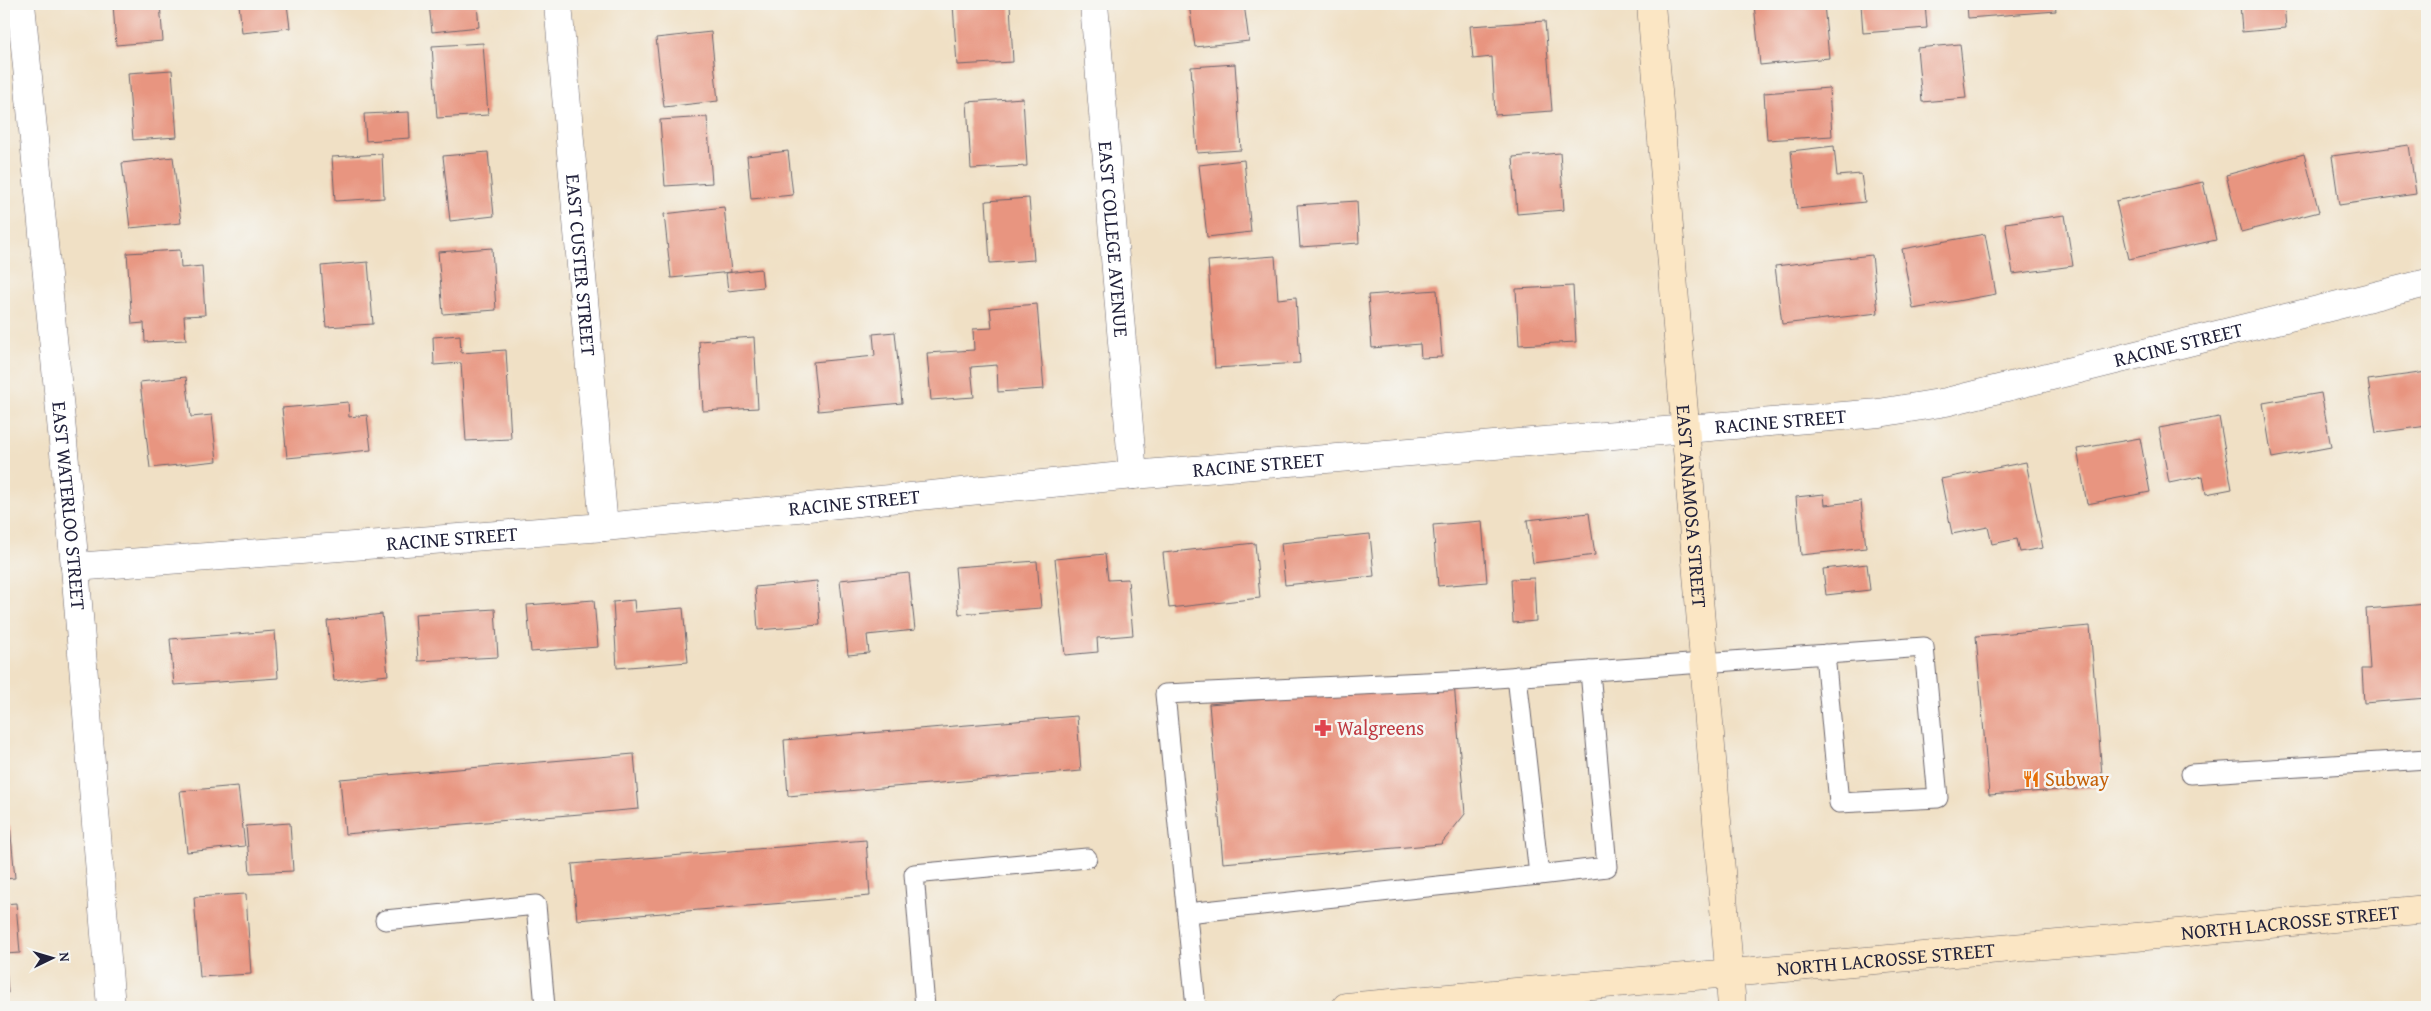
<svg xmlns="http://www.w3.org/2000/svg" width="2431" height="1011" font-family="'Gentium Book Plus',serif">
  <rect width="100%" height="100%" fill="#f6f6f2"/>
  <filter id="ink" filterUnits="userSpaceOnUse"><feTurbulence type="fractalNoise" baseFrequency=".02" numOctaves="2"/><feDisplacementMap in="SourceGraphic" scale="10" xChannelSelector="R" yChannelSelector="G"/><feConvolveMatrix kernelMatrix="1 2 1 2 8 2 1 2 1" color-interpolation-filters="sRGB"/></filter>
  <filter id="wash" filterUnits="userSpaceOnUse"><feTurbulence type="fractalNoise" baseFrequency=".0096" numOctaves="4" result="noise"/><feDisplacementMap in="SourceGraphic" scale="20" xChannelSelector="R" yChannelSelector="G"/><feGaussianBlur stdDeviation="1.12" result="paint"/><feColorMatrix in="noise" values="0 0 0 0 0 0 0 0 0 0 0 0 0 0 0 0 0 1.4 0 .05"/><feComposite in="paint" operator="in"/></filter>
  <g filter="url(#wash)">
    <rect width="100%" height="100%" fill="#f0e0c5"/>
    <g id="blocks">
      <!-- building -->
      <g fill="#e89580">
        <path d="M 113,4 L 160,4 L 163,41 L 116,45 Z"/>
        <path d="M 239,4 L 287,4 L 290,28 L 242,33 Z"/>
        <path d="M 429,4 L 477,4 L 479,27 L 432,32 Z"/>
        <path d="M 953,4 L 1010,4 L 1013,62 L 957,65 Z"/>
        <path d="M 1189,4 L 1244,4 L 1249,41 L 1195,47 Z"/>
        <path d="M 1754,4 L 1824,4 L 1829,58 L 1760,65 Z"/>
        <path d="M 1861,4 L 1925,4 L 1927,28 L 1863,33 Z"/>
        <path d="M 1967,4 L 2055,4 L 2056,11 L 1968,18 Z"/>
        <path d="M 2240,4 L 2284,4 L 2286,28 L 2242,32 Z"/>
        <path d="M 1545,21 L 1552,111 L 1495,115 L 1492,57 L 1473,59 L 1470,26 Z"/>
        <path d="M 711,32 L 718,101 L 664,107 L 656,38 Z"/>
        <path d="M 483,43 L 488,115 L 437,118 L 432,46 Z"/>
        <path d="M 1960,44 L 1966,98 L 1922,102 L 1917,48 Z"/>
        <path d="M 1235,64 L 1241,150 L 1197,153 L 1191,67 Z"/>
        <path d="M 172,70 L 177,137 L 133,140 L 128,73 Z"/>
        <path d="M 1829,88 L 1832,136 L 1767,140 L 1764,93 Z"/>
        <path d="M 1023,98 L 1027,166 L 971,169 L 967,102 Z"/>
        <path d="M 409,112 L 410,138 L 366,141 L 364,114 Z"/>
        <path d="M 707,117 L 712,183 L 665,186 L 660,120 Z"/>
        <path d="M 2409,145 L 2416,194 L 2339,205 L 2332,156 Z"/>
        <path d="M 1834,146 L 1837,176 L 1861,174 L 1865,202 L 1797,209 L 1791,151 Z"/>
        <path d="M 788,151 L 793,195 L 751,199 L 747,156 Z"/>
        <path d="M 488,152 L 494,216 L 450,221 L 443,156 Z"/>
        <path d="M 1560,153 L 1564,210 L 1517,214 L 1513,157 Z"/>
        <path d="M 382,154 L 384,198 L 335,201 L 332,157 Z"/>
        <path d="M 2304,154 L 2319,212 L 2241,232 L 2226,175 Z"/>
        <path d="M 173,157 L 181,223 L 130,228 L 122,163 Z"/>
        <path d="M 1244,160 L 1251,232 L 1207,237 L 1199,165 Z"/>
        <path d="M 2203,182 L 2216,240 L 2129,259 L 2116,201 Z"/>
        <path d="M 1029,198 L 1034,260 L 990,263 L 986,201 Z"/>
        <path d="M 1357,201 L 1359,243 L 1300,247 L 1297,205 Z"/>
        <path d="M 724,207 L 731,272 L 671,278 L 664,214 Z"/>
        <path d="M 2065,215 L 2073,266 L 2013,274 L 2005,223 Z"/>
        <path d="M 1985,234 L 1996,294 L 1913,309 L 1902,249 Z"/>
        <path d="M 492,248 L 496,310 L 443,314 L 438,252 Z"/>
        <path d="M 180,250 L 181,268 L 202,266 L 205,315 L 184,316 L 186,340 L 145,342 L 144,323 L 132,324 L 127,253 Z"/>
        <path d="M 1872,255 L 1878,313 L 1782,324 L 1775,266 Z"/>
        <path d="M 1275,256 L 1278,299 L 1296,297 L 1300,363 L 1215,368 L 1208,261 Z"/>
        <path d="M 368,262 L 373,324 L 326,327 L 321,266 Z"/>
        <path d="M 761,269 L 763,287 L 728,291 L 726,273 Z"/>
        <path d="M 1573,286 L 1576,342 L 1519,345 L 1516,289 Z"/>
        <path d="M 1437,290 L 1442,357 L 1421,358 L 1420,344 L 1372,348 L 1368,295 Z"/>
        <path d="M 1037,304 L 1044,389 L 998,392 L 997,365 L 971,367 L 974,397 L 931,400 L 927,353 L 974,350 L 973,329 L 992,328 L 990,308 Z"/>
        <path d="M 895,332 L 902,403 L 818,411 L 813,362 L 875,356 L 873,334 Z"/>
        <path d="M 460,335 L 461,353 L 506,350 L 511,439 L 466,441 L 461,363 L 434,365 L 433,337 Z"/>
        <path d="M 754,337 L 758,408 L 703,411 L 699,341 Z"/>
        <path d="M 2427,372 L 2427,426 L 2376,433 L 2368,380 Z"/>
        <path d="M 186,377 L 191,417 L 212,415 L 217,461 L 150,468 L 140,382 Z"/>
        <path d="M 2321,393 L 2331,447 L 2272,458 L 2263,403 Z"/>
        <path d="M 348,402 L 349,417 L 367,415 L 371,450 L 287,458 L 282,408 Z"/>
        <path d="M 2219,417 L 2232,489 L 2206,494 L 2203,476 L 2169,483 L 2159,428 Z"/>
        <path d="M 2140,438 L 2150,492 L 2087,504 L 2077,449 Z"/>
        <path d="M 2026,462 L 2043,548 L 2020,552 L 2017,539 L 1992,544 L 1988,527 L 1952,534 L 1941,479 Z"/>
        <path d="M 1824,494 L 1825,505 L 1861,501 L 1866,548 L 1801,555 L 1796,497 Z"/>
        <path d="M 1589,513 L 1595,555 L 1533,563 L 1527,520 Z"/>
        <path d="M 1482,521 L 1487,582 L 1438,586 L 1433,525 Z"/>
        <path d="M 1370,534 L 1374,576 L 1285,585 L 1281,543 Z"/>
        <path d="M 1255,543 L 1260,598 L 1169,608 L 1163,553 Z"/>
        <path d="M 1105,554 L 1108,580 L 1128,579 L 1133,635 L 1097,638 L 1098,652 L 1065,655 L 1055,559 Z"/>
        <path d="M 1037,561 L 1041,608 L 959,614 L 955,567 Z"/>
        <path d="M 1867,564 L 1870,590 L 1826,595 L 1823,569 Z"/>
        <path d="M 909,573 L 915,630 L 867,635 L 869,653 L 848,655 L 840,580 Z"/>
        <path d="M 1534,578 L 1536,621 L 1513,623 L 1511,579 Z"/>
        <path d="M 817,581 L 820,625 L 758,630 L 755,587 Z"/>
        <path d="M 594,600 L 598,647 L 531,652 L 527,605 Z"/>
        <path d="M 634,600 L 635,612 L 683,608 L 688,662 L 617,668 L 613,602 Z"/>
        <path d="M 2427,604 L 2427,698 L 2364,703 L 2362,669 L 2370,669 L 2366,609 Z"/>
        <path d="M 495,609 L 498,657 L 418,661 L 415,614 Z"/>
        <path d="M 382,614 L 388,675 L 334,681 L 327,621 Z"/>
        <path d="M 2090,626 L 2103,787 L 1989,795 L 1976,636 Z"/>
        <path d="M 275,631 L 278,678 L 174,685 L 170,639 Z"/>
        <path d="M 1454,683 L 1465,814 L 1441,844 L 1223,863 L 1209,704 Z"/>
        <path d="M 1077,716 L 1081,771 L 788,796 L 784,740 Z"/>
        <path d="M 4,738 L 8,788 L 4,788 Z"/>
        <path d="M 634,754 L 639,809 L 345,834 L 340,779 Z"/>
        <path d="M 238,786 L 245,846 L 187,852 L 180,791 Z"/>
        <path d="M 290,823 L 293,871 L 250,873 L 246,826 Z"/>
        <path d="M 10,825 L 15,878 L 4,879 L 4,826 Z"/>
        <path d="M 866,840 L 870,896 L 577,920 L 572,864 Z"/>
        <path d="M 246,894 L 251,974 L 200,977 L 194,897 Z"/>
        <path d="M 16,903 L 20,953 L 5,954 L 8,993 L 4,993 L 4,904 Z"/>
      </g>
    </g>
  </g>
  <g filter="url(#ink)">
    <use href="#blocks" fill-opacity="0" stroke="#6a646b" stroke-width="1"/>
    <g fill="none" stroke-linecap="round" stroke-linejoin="round">
      <!-- lane casing -->
      <g stroke="#6a646b" stroke-width="21">
        <g id="lane">
          <path d="M 2191,774 L 2427,759"/>
          <path d="M 1539,875 L 1607,867 L 1590,671"/>
          <path d="M 1187,913 L 1539,875 L 1517,676"/>
          <path d="M 385,920 L 536,905 L 545,1007"/>
          <path d="M 925,1007 L 914,874 L 1087,858"/>
          <path d="M 1196,1007 L 1165,694 L 1468,680 L 1924,647 L 1938,798 L 1839,803 L 1825,654"/>
        </g>
      </g>
      <!-- street casing -->
      <g stroke="#6a646b" stroke-width="29">
        <g id="street">
          <path id="s1" d="M 21,4 L 75,567 L 111,1007"/>
          <path id="s2" d="M 558,4 L 604,527"/>
          <path id="s3" d="M 1094,4 L 1133,475"/>
          <path id="s4" d="M 75,567 L 604,527 L 1133,475 L 1879,413 L 1946,402 L 2427,283"/>
        </g>
      </g>
      <!-- secondary casing -->
      <g stroke="#6a646b" stroke-width="29">
        <g id="secondary">
          <path id="s5" d="M 1651,4 L 1732,1007"/>
          <path id="s6" d="M 1346,1007 L 2136,937 L 2427,909"/>
        </g>
      </g>
      <!-- lane -->
      <use href="#lane" stroke="#fff" stroke-width="19"/>
      <!-- street -->
      <use href="#street" stroke="#fff" stroke-width="28"/>
      <!-- secondary -->
      <use href="#secondary" stroke="#fbe6c4" stroke-width="28"/>
    </g>
  </g>
  <!-- icons -->
  <defs>
    <g id="pharmacy-bare" transform="scale(1.35)"><path d="M-2-6h4v4h4v4h-4v4h-4v-4h-4v-4h4Z" fill="#e0444e" stroke="#f6f6f2" stroke-width="2.5" paint-order="stroke"/></g>
    <g id="restaurant-bare" transform="scale(1.35)"><path d="M-5-6h1v4h1v-4h1v4h1v-4h1v5L-1.5 .5V6h-2V.5L-5-1ZM5-6V6H3V1.5H1.5Q1.5-4 5-6Z" fill="#e8710a" stroke="#f6f6f2" stroke-width="2.5" paint-order="stroke"/></g>
  </defs>
  <g fill-rule="evenodd">
    <use href="#pharmacy-bare" x="1323" y="728"/>
    <use href="#restaurant-bare" x="2031" y="779"/>
  </g>
  <g text-anchor="middle" stroke-width="5" stroke-linejoin="round" paint-order="stroke">
    <!-- street labels -->
    <g font-size="20" fill="#22223b" stroke="#f6f6f2">
      <text dy="7" stroke="none"><textPath href="#s3" startOffset="236">EAST COLLEGE AVENUE</textPath></text>
      <text dy="7" stroke="none"><textPath href="#s2" startOffset="262">EAST CUSTER STREET</textPath></text>
      <text dy="7" stroke="none"><textPath href="#s4" startOffset="2118">RACINE STREET</textPath></text>
      <text dy="7" stroke="none"><textPath href="#s4" startOffset="1712">RACINE STREET</textPath></text>
      <text dy="7" stroke="none"><textPath href="#s4" startOffset="1188">RACINE STREET</textPath></text>
      <text dy="7" stroke="none"><textPath href="#s4" startOffset="782">RACINE STREET</textPath></text>
      <text dy="7" stroke="none"><textPath href="#s1" startOffset="504">EAST WATERLOO STREET</textPath></text>
      <text dy="7" stroke="none"><textPath href="#s5" startOffset="504">EAST ANAMOSA STREET</textPath></text>
      <text dy="7" stroke="none"><textPath href="#s4" startOffset="378">RACINE STREET</textPath></text>
      <text dy="7" stroke="none"><textPath href="#s6" startOffset="948">NORTH LACROSSE STREET</textPath></text>
      <text dy="7" stroke="none"><textPath href="#s6" startOffset="542">NORTH LACROSSE STREET</textPath></text>
    </g>
    <!-- health labels -->
    <g font-size="20" fill="#be3a42" stroke="#f6f6f2" text-anchor="start">
      <text x="1337" y="735">Walgreens</text>
    </g>
    <!-- food labels -->
    <g font-size="20" fill="#c56008" stroke="#f6f6f2" text-anchor="start">
      <text x="2045" y="786">Subway</text>
    </g>
  </g>
  <!-- margin -->
  <rect width="2431" height="1011" fill="none" stroke="#f6f6f2" stroke-width="20"/>
  <!-- north arrow -->
  <g transform="translate(52 958) rotate(85)" stroke="#f6f6f2" stroke-width="4" paint-order="stroke">
  <path d="M0-4L9 19L0 12L-9 19Z" fill="#22223b"/>
  <text y="-8" font-size="14" font-weight="bold" text-anchor="middle" fill="#22223b">N</text>
  </g>
</svg>
